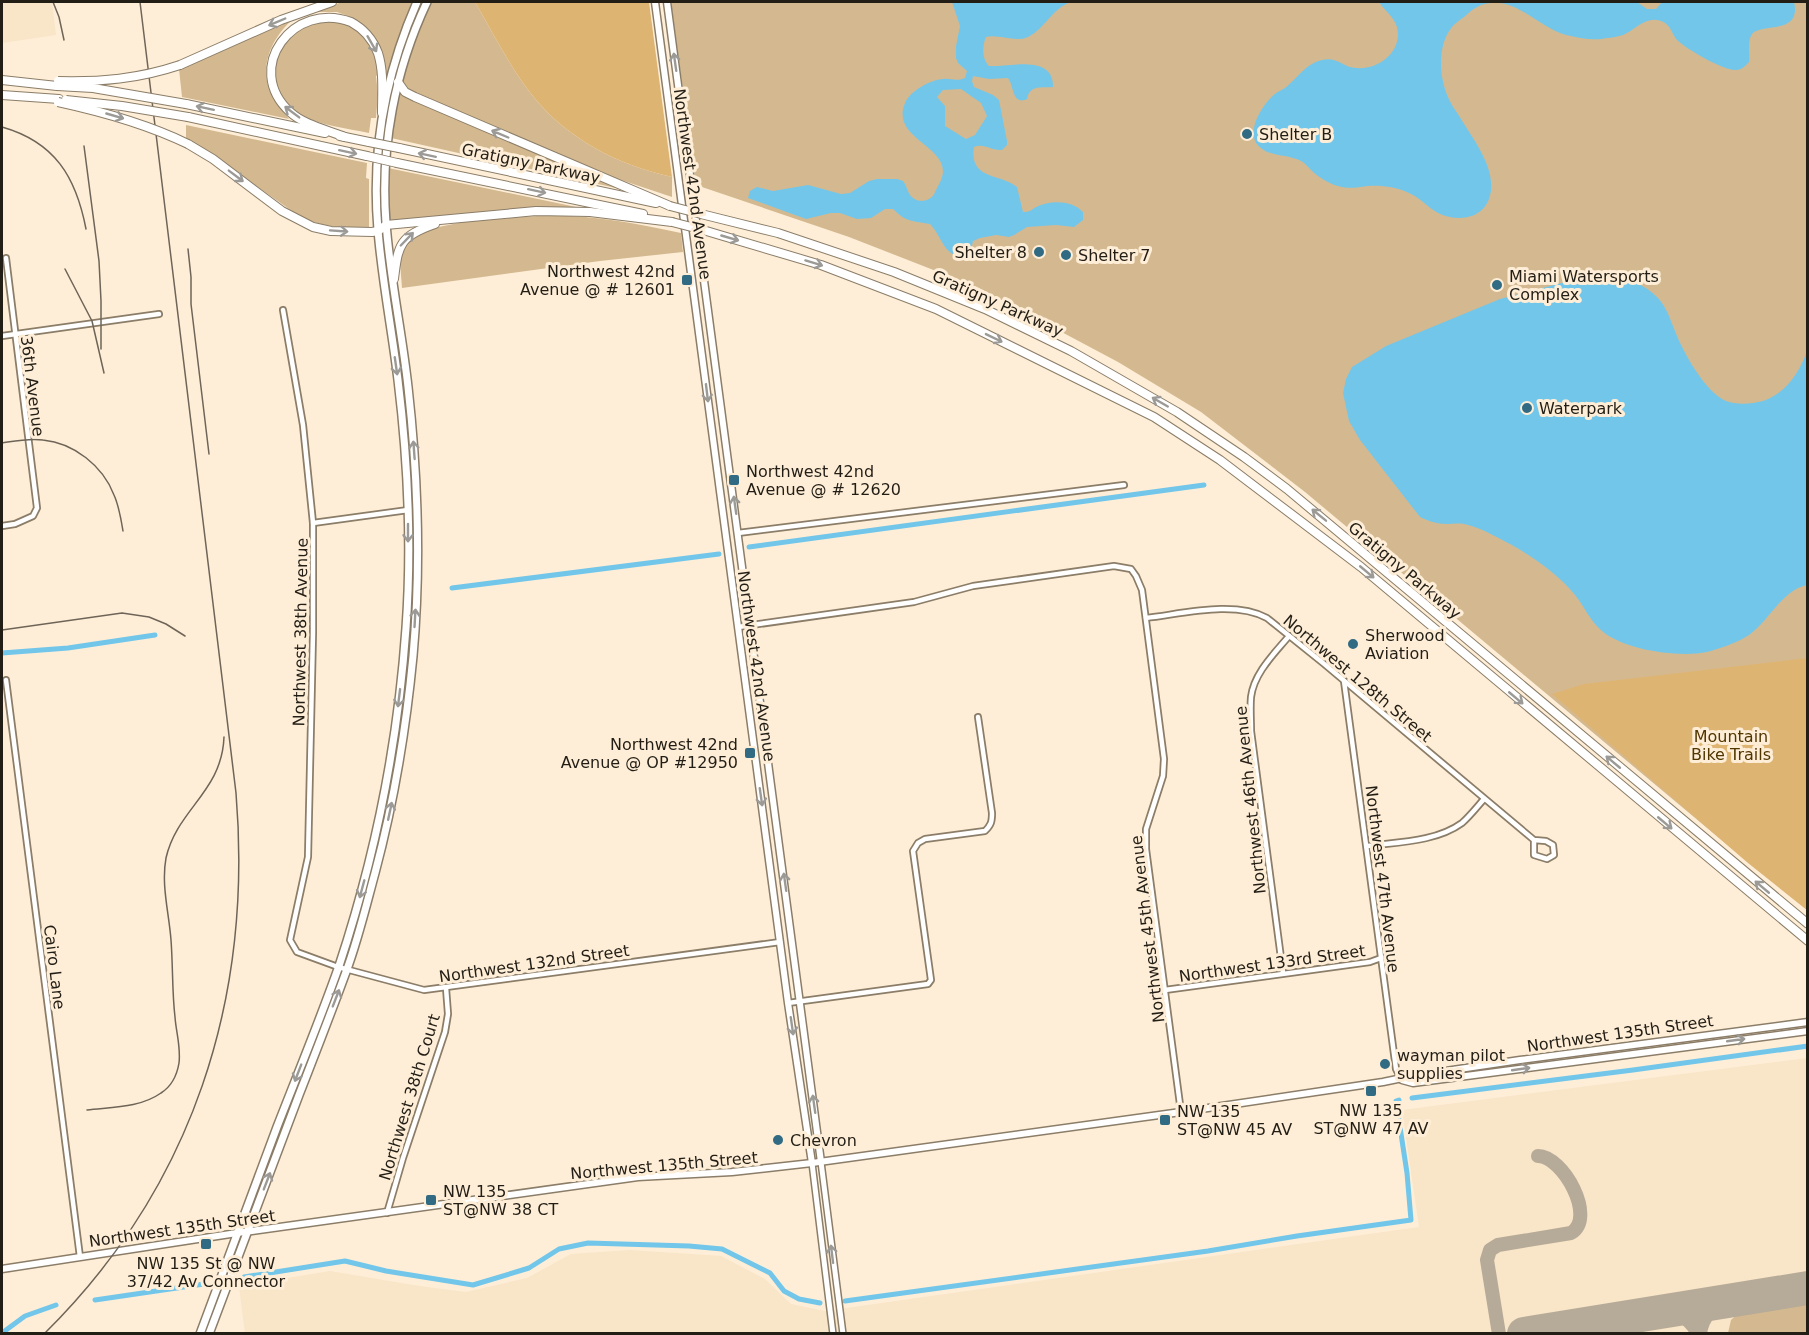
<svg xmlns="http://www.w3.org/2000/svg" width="1809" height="1335" font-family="'DejaVu Sans',sans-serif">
  <rect width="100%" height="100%" fill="#feeed7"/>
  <!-- built -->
  <g fill="#f9e5c7">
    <path d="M 2,2 L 52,2 L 56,35 L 2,43 Z"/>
    <path d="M 1807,1058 L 1807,1333 L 245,1334 L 239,1286 L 330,1271 L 419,1286 L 466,1292 L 527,1278 L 571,1254 L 630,1250 L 721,1256 L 765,1279 L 791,1304 L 825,1311 L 1419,1227 L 1402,1110 Z"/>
  </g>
  <!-- green -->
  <g fill="#d4b990">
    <path d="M 342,2 L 413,2 L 398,42 L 386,83 L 384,74 L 361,25 L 345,15 L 337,12 L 318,12 L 318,10 Z"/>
    <path d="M 430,2 L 475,2 C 493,33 510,67 532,95 C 567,139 618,165 672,177 L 672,197 L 600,173 L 414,95 L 403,85 L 402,81 L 410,50 Z"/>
    <path d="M 671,2 L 1807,2 L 1807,910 L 1749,863 L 1305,492 L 1201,412 L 1118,362 L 977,287 L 849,237 L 696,185 Z"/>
    <path d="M 316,19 C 326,21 341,21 350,25 C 370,34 375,55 379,74 L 376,76 L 378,94 L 376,118 L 371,118 L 369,133 C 347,128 321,126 301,115 C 276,102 265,62 285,39 C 292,31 307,25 316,19 Z"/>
    <path d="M 292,20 C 271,39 258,68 272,96 C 276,104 284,112 289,119 L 182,97 L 179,69 Z"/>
    <path d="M 399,92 L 413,99 L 625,190 L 391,138 Z"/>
    <path d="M 186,125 L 367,163 L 366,178 L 369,179 L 369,227 C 344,229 322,227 299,216 L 218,159 L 186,141 Z"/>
    <path d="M 388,168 L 586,209 L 396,222 L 389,219 Z"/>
    <path d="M 537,216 C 589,214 630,222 681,233 L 683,252 L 600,261 L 402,288 L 400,262 L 402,250 L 405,244 L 424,230 L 468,221 Z"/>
    <path d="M 1807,1300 L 1807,1333 L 1728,1333 L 1731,1320 L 1741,1311 Z"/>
  </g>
  <!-- forest -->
  <g fill="#deb472">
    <path d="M 475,2 L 649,2 L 672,177 C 618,165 567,139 532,95 C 510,67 493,33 475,2 Z"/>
    <path d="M 1807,658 L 1807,910 L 1748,863 L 1552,694 L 1584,684 Z"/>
  </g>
  <!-- water -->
  <g fill="#72c6ea" fill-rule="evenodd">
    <path d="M 952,2 L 1071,2 C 1052,8 1045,29 1028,37 C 1014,43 1000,34 986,37 C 982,46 982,60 989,66 C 1009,67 1054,54 1053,87 C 1042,88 1030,84 1027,99 C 1012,106 1014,86 1008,78 L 989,79 L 973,76 L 972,81 L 974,87 L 993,95 L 999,100 L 1007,141 L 1007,145 L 1002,150 C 991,151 984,143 974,147 C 969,180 999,173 1017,187 L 1023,212 C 1030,212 1031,210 1036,207 C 1050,200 1072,200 1083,212 L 1083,220 L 1074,227 L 1056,225 L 1027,227 L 1014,235 L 1009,237 L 996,235 L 980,238 L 973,241 L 970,254 L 967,258 C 942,256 944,239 930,224 C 912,221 906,222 893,209 L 885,209 L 871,218 L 857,219 L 840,213 L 831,213 L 806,219 L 748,198 L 750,191 L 757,187 L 773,191 L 808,185 L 841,194 L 850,193 L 869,181 L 877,179 L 897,179 L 903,181 C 907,186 908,194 912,197 C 919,204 932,201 935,192 C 938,186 943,178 943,171 C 942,144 891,137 905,103 C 910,91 930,80 943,79 C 952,78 955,82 965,78 L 967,71 L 958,63 L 956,58 L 956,46 L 960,26 ZM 961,89 L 981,103 L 987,116 L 975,135 L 966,139 L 945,126 L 945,106 L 937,97 L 943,90 Z"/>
    <path d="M 1379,2 L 1637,2 L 1647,9 L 1656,9 L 1662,2 L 1794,2 C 1802,35 1761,23 1752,34 C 1747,41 1750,55 1749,62 C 1745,66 1742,70 1736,70 C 1724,71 1686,49 1677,40 C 1672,34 1671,27 1665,23 C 1648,13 1637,29 1623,35 C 1618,36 1612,38 1607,38 C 1594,41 1579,38 1566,35 C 1541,28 1518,0 1491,3 C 1479,4 1473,9 1464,17 C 1460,20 1455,23 1452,27 C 1437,45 1439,77 1448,97 C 1451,105 1457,112 1461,119 C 1475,142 1503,177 1486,205 C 1480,214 1470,218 1459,218 C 1432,217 1428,202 1409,193 C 1397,187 1381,185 1368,186 C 1359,187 1351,189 1342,187 C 1331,185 1319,178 1311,170 C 1307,166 1304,162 1299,160 C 1285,154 1266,157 1256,143 C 1247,128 1264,102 1276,93 C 1279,91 1282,90 1285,88 C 1297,79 1306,63 1322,60 C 1336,56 1343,67 1356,68 C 1379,70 1403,51 1397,27 C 1394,17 1384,10 1379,2 Z"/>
    <path d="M 1609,275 C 1628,279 1645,284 1658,298 C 1667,308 1670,319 1675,331 C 1683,352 1705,392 1726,401 C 1737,405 1751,404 1763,401 C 1785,394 1800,372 1807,351 L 1807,585 C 1782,590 1770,620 1749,635 C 1737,643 1721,648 1707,652 C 1679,658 1624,650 1602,631 C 1590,621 1584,606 1575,595 C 1558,574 1533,557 1510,544 C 1496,537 1480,527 1464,524 C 1458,523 1452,524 1446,524 C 1437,524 1428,521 1420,517 L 1360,440 L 1349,421 L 1343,393 L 1346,379 L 1352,367 L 1386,346 L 1500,299 L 1585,277 Z"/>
  </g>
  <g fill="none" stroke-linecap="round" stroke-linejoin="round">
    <!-- canal -->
    <g stroke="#72c6ea" stroke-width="5">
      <path d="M 749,547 L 1204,485"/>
      <path d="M 452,588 L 719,554"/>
      <path d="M 2,653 L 68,648 L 155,635"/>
      <path d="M 1412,1098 L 1633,1070 L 1808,1046"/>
      <path d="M 244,1277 L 345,1261 L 386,1271 L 473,1285 L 529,1268 L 559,1249 L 588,1243 L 689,1246 L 722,1249 L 770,1273 L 784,1291 L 799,1299 L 820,1303"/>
      <path d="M 95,1300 L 204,1284"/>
      <path d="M 845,1301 L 1208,1251 L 1297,1236 L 1411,1220 L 1407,1173 L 1396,1101 L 1399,1100"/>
      <path d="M 2,1333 L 25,1316 L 56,1305"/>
    </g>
    <!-- taxiway -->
    <g stroke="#b6aa98" stroke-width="14">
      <path d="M 1658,1312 C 1676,1312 1689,1316 1698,1334"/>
      <path d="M 1499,1334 L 1487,1260 L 1490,1250 L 1498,1245 L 1571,1233 C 1597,1218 1563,1156 1538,1156"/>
      <path d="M 1611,1334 L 1619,1322 L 1629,1317"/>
      <path d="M 1700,1334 C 1702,1316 1713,1307 1729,1301"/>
    </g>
    <!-- runway -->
    <path stroke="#b6aa98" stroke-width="34" d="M 1524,1334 L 1808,1288"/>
    <!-- minor casing -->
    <g stroke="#8b7d68" stroke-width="8">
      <g id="minor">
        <path d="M 283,310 L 303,425 L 313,523 L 313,633 L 308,857 L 290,940 L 297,952 L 338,967 L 424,990 L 780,942"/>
        <path d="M 2,336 L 159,314"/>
        <path d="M 313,523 L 408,510"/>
        <path d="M 2,526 L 15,524 L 33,516 L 37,508 L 6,258"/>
        <path d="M 738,533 L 1124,485"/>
        <path d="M 1146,618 C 1182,614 1234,600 1267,618 L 1323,663 L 1534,840 L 1546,841 L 1553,845 L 1554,855 L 1547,859 L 1534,855 L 1534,840"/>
        <path d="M 738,627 L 914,602 L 973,586 L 1114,566 L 1131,569 L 1136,576 L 1142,590 L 1164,759 L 1163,776 L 1146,829 L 1146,849 L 1181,1112"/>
        <path d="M 6,680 L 80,1257"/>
        <path d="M 1344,681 L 1396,1069 L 1401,1079"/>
        <path d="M 1367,846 C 1397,842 1436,842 1462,823 C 1470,816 1477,807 1484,799"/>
        <path d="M 1283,973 L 1251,731 C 1251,720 1250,708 1251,697 C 1254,673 1274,654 1289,636"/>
        <path d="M 1165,990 L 1370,962 L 1381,958"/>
        <path d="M 788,1003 L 928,984 L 931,980 L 913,851 L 918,843 L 925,839 L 985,831 C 991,825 992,822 992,813 L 978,717"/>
        <path d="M 387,1213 L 403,1158 L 445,1032 L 448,1014 L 446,988"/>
      </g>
    </g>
    <!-- tertiary casing -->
    <g stroke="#8b7d68" stroke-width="8">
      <g id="tertiary">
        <path d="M 821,1162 L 843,1334"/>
        <path d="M 812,1163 L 833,1334"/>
      </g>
    </g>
    <!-- secondary casing -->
    <g stroke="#8b7d68" stroke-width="9">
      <g id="secondary">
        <path d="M 655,2 L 788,1003 L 812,1163"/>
        <path d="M 667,2 L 821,1162"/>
        <path d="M 1402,1080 L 1413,1083 L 1808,1031"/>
        <path d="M 2,1269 L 237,1233 L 638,1177 L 732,1172 L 812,1163 L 1181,1112 L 1383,1082 L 1412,1076 L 1520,1060 L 1808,1022"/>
      </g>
    </g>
    <!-- primary casing -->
    <g stroke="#8b7d68" stroke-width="10">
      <g id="primary">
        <path d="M 200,1334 C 226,1265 251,1196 277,1127 C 298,1073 320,1020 339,966 C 375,857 398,743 406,628 C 412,546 408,462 398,380 C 392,330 382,280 378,230 C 371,150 385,75 417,2"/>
        <path d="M 209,1334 C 239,1254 269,1174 299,1095 C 315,1054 331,1013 346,972 C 358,940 366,906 375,873 C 394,802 406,729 413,656 C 421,567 418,476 408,387 C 402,332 390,278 386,223 C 380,147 395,70 427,2"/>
      </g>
    </g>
    <!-- motorway casing -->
    <g stroke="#8b7d68" stroke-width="10">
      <g id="motorway">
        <path d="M 180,65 L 281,20 L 332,2"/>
        <path d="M 2,80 L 57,86"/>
        <path d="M 398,82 L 405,92 L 415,97 L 670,206"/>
        <path d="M 2,95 L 59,99"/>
        <path d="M 186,104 L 325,133"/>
        <path d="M 188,117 L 367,156"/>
        <path d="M 340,136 L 369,142"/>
        <path d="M 345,137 C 328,130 304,125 290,112 C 242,68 294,0 351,22 C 364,29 373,40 378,53 C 384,72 382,93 382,113"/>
        <path d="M 188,144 L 213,159 L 282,211 L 313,227 L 331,231 L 372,232 L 378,231 L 386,225 L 536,211 L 590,212 L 672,222"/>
        <path d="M 399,148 L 656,203"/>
        <path d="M 397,163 L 643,214"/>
        <path d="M 701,214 L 778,233 L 894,272 L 985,309 L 1071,351 L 1177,412 L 1244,457 L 1287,489 L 1808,924"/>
        <path d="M 703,230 L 821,265 L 936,309 L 1154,417 L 1220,460 L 1361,567 L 1808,941"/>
        <path d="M 394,279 C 398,244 400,236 435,224"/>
      </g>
    </g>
    <!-- minor -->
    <use href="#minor" stroke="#fff" stroke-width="4.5"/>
    <!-- tertiary -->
    <use href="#tertiary" stroke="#fff" stroke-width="5"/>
    <!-- secondary -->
    <use href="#secondary" stroke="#fff" stroke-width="6"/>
    <!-- primary -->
    <use href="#primary" stroke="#fff" stroke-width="7"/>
    <!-- motorway -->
    <use href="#motorway" stroke="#fff" stroke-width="8"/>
    <!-- rail -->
    <g stroke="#6e6558" stroke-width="1.5">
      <path d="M 53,2 L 59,17 L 64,40"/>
      <path d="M 2,127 C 55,142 76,177 86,229"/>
      <path d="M 84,146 L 99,261 L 101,301 L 101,349"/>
      <path d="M 188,249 L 191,277 L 191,304 L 209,454"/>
      <path d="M 65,269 L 92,321 L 104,373"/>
      <path d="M 2,443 C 15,441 29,438 43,440 C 74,443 103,466 114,495 C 119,506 121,519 123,531"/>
      <path d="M 2,630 L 122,613 L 149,617 L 166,624 L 185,636"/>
      <path d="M 87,1110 C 111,1107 140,1108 161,1093 C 172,1086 177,1075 179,1063 C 181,1047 176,1032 175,1017 C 172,992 173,966 171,940 C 169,913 161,885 166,858 C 177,809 222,792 224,737"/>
      <path d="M 44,1334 C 193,1187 253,999 236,793 L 140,2"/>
    </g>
    <!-- motorway-bridge casing -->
    <g stroke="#8b7d68" stroke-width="10" stroke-linecap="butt">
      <g id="motorway-bridge">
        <path d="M 58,81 C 101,82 138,79 180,65"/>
        <path d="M 57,86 L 93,88 L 186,104"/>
        <path d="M 66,100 L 122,106 L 188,117"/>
        <path d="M 58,102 C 104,112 147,124 188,144"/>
        <path d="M 369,142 L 399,148"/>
        <path d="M 367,156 L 397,163"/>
        <path d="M 670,206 L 701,214"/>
        <path d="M 672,222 L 703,230"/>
      </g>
    </g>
    <!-- motorway-bridge -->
    <use href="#motorway-bridge" stroke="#fff" stroke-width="8"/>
  </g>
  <!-- one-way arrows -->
  <defs><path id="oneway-shaft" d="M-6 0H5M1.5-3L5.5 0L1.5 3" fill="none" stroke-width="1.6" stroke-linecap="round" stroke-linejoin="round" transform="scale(1.5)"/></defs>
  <g stroke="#9c9a96">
    <use href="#oneway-shaft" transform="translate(277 22) rotate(157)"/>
    <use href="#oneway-shaft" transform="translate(372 44) rotate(60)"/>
    <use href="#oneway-shaft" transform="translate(675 62) rotate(-98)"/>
    <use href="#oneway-shaft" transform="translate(205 108) rotate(-168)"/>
    <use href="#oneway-shaft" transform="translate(292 112) rotate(-143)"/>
    <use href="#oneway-shaft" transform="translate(115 116) rotate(16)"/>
    <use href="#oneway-shaft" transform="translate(500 134) rotate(-157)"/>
    <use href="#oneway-shaft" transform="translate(348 152) rotate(12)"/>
    <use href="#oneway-shaft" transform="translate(427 155) rotate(-168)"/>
    <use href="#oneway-shaft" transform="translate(236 176) rotate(37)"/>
    <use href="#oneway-shaft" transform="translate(537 191) rotate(12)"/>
    <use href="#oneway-shaft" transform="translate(339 231) rotate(4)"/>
    <use href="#oneway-shaft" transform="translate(730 238) rotate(16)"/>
    <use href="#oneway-shaft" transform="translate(407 239) rotate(-46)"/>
    <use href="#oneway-shaft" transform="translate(814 263) rotate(17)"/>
    <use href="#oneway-shaft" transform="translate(994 338) rotate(26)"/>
    <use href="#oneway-shaft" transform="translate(396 366) rotate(82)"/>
    <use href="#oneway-shaft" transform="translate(707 393) rotate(83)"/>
    <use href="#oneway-shaft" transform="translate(1160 402) rotate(-150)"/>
    <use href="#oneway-shaft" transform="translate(414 450) rotate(-94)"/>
    <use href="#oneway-shaft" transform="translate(735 505) rotate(-98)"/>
    <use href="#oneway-shaft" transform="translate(1319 515) rotate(-141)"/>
    <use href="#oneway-shaft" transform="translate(408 533) rotate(90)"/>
    <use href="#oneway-shaft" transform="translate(1367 572) rotate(40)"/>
    <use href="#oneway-shaft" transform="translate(415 618) rotate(-87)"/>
    <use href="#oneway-shaft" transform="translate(399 698) rotate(97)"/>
    <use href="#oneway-shaft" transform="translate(1516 698) rotate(40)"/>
    <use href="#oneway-shaft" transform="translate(1613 762) rotate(-140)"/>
    <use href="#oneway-shaft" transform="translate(761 797) rotate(82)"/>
    <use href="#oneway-shaft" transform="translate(390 811) rotate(-78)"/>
    <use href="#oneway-shaft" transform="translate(1665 823) rotate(40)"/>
    <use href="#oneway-shaft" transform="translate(785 882) rotate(-98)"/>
    <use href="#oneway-shaft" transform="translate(1762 887) rotate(-140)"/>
    <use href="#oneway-shaft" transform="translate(362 889) rotate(105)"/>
    <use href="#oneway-shaft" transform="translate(336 998) rotate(-69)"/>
    <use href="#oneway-shaft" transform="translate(792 1026) rotate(82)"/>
    <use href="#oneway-shaft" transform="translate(1736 1040) rotate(-8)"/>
    <use href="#oneway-shaft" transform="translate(1521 1069) rotate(-8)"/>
    <use href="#oneway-shaft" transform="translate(298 1073) rotate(111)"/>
    <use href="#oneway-shaft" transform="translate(814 1104) rotate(-98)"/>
    <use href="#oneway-shaft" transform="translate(267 1181) rotate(-69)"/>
    <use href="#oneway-shaft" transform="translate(832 1254) rotate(-97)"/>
  </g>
  <!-- markers -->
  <g fill="#306a83" stroke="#feeed7" stroke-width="2">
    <circle cx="1247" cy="134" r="6"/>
    <circle cx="1039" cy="252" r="6"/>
    <circle cx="1066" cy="255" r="6"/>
    <rect x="681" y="274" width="12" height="12" rx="3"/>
    <circle cx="1497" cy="285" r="6"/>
    <circle cx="1527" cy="408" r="6"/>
    <rect x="728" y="474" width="12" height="12" rx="3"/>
    <circle cx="1353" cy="644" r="6"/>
    <rect x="744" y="747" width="12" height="12" rx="3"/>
    <circle cx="1385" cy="1064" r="6"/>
    <rect x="1365" y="1085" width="12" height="12" rx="3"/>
    <rect x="1159" y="1114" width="12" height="12" rx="3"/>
    <circle cx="778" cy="1140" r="6"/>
    <rect x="425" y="1194" width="12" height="12" rx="3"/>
    <rect x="200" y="1238" width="12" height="12" rx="3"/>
  </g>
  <g text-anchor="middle" stroke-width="6" stroke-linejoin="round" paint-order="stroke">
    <!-- poi labels -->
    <g font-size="16" fill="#231e15" stroke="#feeed7" text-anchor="start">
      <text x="1259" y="140">Shelter B</text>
      <text x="1027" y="258" text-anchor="end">Shelter 8</text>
      <text x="1078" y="261">Shelter 7</text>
      <text x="675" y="277" text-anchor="end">Northwest 42nd<tspan x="675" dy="18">Avenue @ # 12601</tspan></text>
      <text x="1509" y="282">Miami Watersports<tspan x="1509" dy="18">Complex</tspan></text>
      <text x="1539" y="414">Waterpark</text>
      <text x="746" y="477">Northwest 42nd<tspan x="746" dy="18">Avenue @ # 12620</tspan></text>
      <text x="1365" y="641">Sherwood<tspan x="1365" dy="18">Aviation</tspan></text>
      <text x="738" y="750" text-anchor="end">Northwest 42nd<tspan x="738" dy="18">Avenue @ OP #12950</tspan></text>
      <text x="1397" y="1061">wayman pilot<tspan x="1397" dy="18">supplies</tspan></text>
      <text x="1371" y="1116" text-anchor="middle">NW 135<tspan x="1371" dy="18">ST@NW 47 AV</tspan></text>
      <text x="1177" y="1117">NW 135<tspan x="1177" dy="18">ST@NW 45 AV</tspan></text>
      <text x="790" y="1146">Chevron</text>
      <text x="443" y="1197">NW 135<tspan x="443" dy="18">ST@NW 38 CT</tspan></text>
      <text x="206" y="1269" text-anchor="middle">NW 135 St @ NW<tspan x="206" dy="18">37/42 Av Connector</tspan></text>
    </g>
    <!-- street labels -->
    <g font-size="16" fill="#231e15" stroke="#feeed7">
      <text transform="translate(531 163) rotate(12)" y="6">Gratigny Parkway</text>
      <text transform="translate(693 184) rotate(82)" y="6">Northwest 42nd Avenue</text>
      <text transform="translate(998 303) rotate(24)" y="6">Gratigny Parkway</text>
      <text transform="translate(33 386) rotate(83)" y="6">36th Avenue</text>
      <text transform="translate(1405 570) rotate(40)" y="6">Gratigny Parkway</text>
      <text transform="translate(300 632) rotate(-89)" y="6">Northwest 38th Avenue</text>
      <text transform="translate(757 666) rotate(82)" y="6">Northwest 42nd Avenue</text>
      <text transform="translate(1358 678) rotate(40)" y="6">Northwest 128th Street</text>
      <text transform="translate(1250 800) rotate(-96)" y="6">Northwest 46th Avenue</text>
      <text transform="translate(1383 879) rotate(83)" y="6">Northwest 47th Avenue</text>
      <text transform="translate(1147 929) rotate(-97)" y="6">Northwest 45th Avenue</text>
      <text transform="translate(534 963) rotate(-8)" y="6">Northwest 132nd Street</text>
      <text transform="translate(1272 963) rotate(-8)" y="6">Northwest 133rd Street</text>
      <text transform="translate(55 967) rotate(83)" y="6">Cairo Lane</text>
      <text transform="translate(1620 1033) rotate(-8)" y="6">Northwest 135th Street</text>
      <text transform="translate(409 1097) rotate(-73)" y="6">Northwest 38th Court</text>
      <text transform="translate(664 1165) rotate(-5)" y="6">Northwest 135th Street</text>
      <text transform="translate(182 1228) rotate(-8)" y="6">Northwest 135th Street</text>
    </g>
    <!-- park labels -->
    <g font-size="16" fill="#523600" stroke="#feeed7">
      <text x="1731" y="742">Mountain<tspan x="1731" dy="18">Bike Trails</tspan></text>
    </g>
  </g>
  <!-- border -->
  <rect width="1809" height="1335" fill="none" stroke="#231e15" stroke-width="6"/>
</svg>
